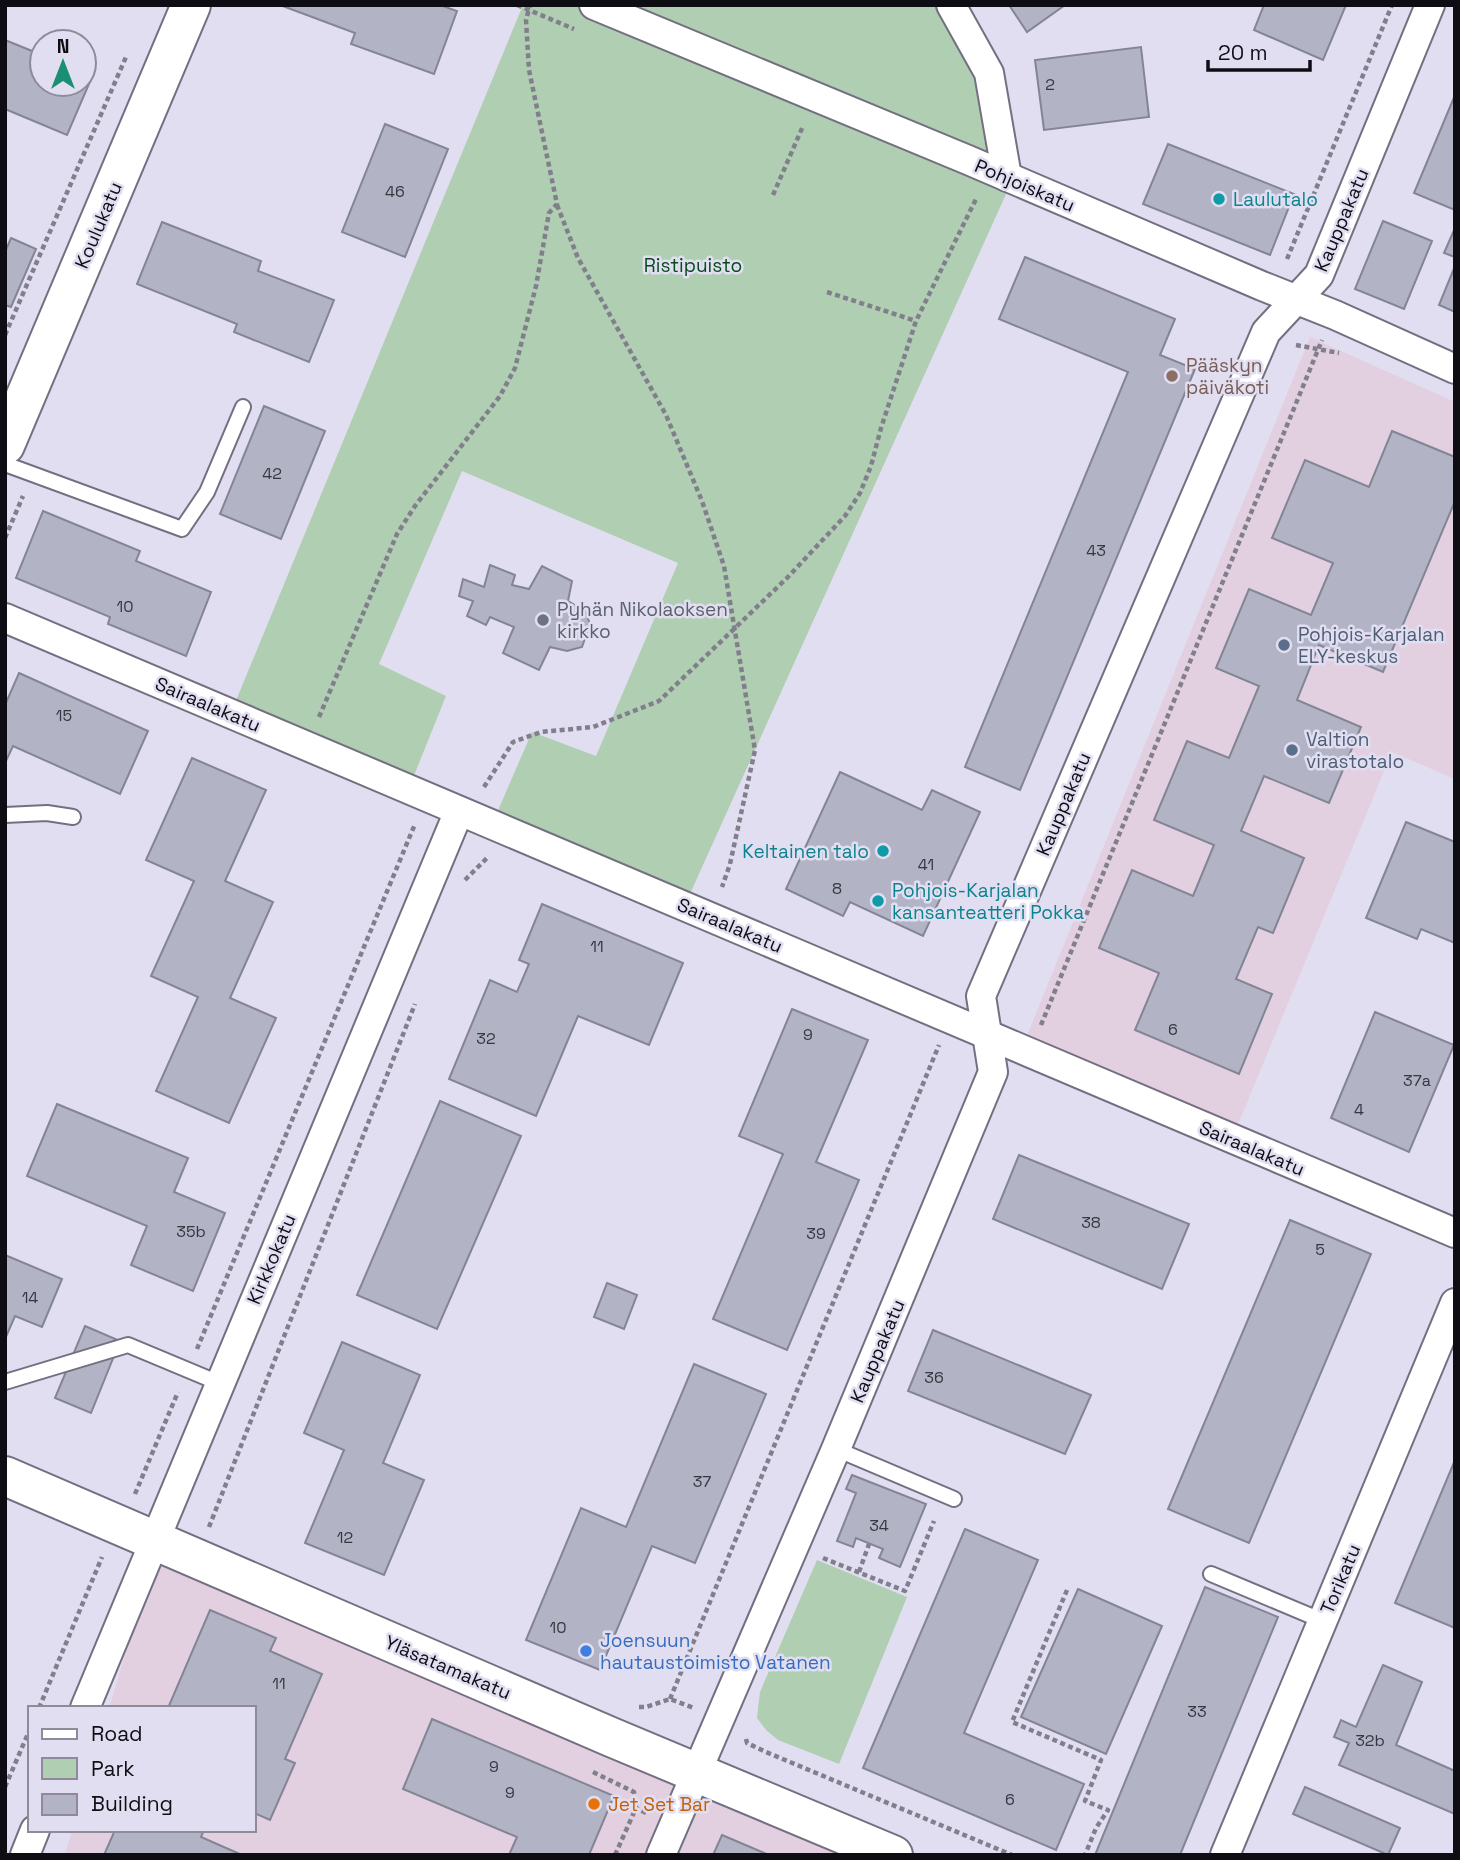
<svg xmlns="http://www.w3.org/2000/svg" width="1460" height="1860" font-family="'Space Grotesk',sans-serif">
  <rect width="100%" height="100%" fill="#e2def1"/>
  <!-- commercial -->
  <g fill="#e2d0e1">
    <path d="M 1310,337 L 1455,402 L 1455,779 L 1392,752 L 1234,1134 L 1024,1043 Z"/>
    <path d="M 156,1552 L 860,1855 L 65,1855 L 72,1830 L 254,1830 L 254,1708 L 109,1708 Z"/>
  </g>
  <!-- green -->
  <g fill="#b0ceb2">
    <path d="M 523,5 L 960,5 L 1016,172 L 689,896 L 496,815 L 532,732 L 596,756 L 678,563 L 462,471 L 379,664 L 446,696 L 413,778 L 235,703 Z"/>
    <path d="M 817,1560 L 907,1597 L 839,1764 L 778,1740 L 766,1730 L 757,1718 L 760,1692 Z"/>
  </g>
  <!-- building -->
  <g fill="#b2b3c5" stroke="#838496" stroke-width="2">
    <path d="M 280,5 L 440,5 L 457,11 L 434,74 L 351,44 L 355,33 Z"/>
    <path d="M 1009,5 L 1065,5 L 1027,32 Z"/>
    <path d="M 1264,5 L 1346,5 L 1323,60 L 1254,30 Z"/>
    <path d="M 5,40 L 42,55 L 42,84 L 84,84 L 84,73 L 92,77 L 67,135 L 5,109 Z"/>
    <path d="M 1141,47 L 1149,117 L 1044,130 L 1035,60 Z"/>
    <path d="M 1455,95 L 1455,210 L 1414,193 Z"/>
    <path d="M 385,124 L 448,149 L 405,257 L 342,232 Z"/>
    <path d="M 1168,144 L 1294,194 L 1270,255 L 1143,204 Z"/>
    <path d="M 1383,221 L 1432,241 L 1404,309 L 1355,289 Z"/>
    <path d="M 162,222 L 261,261 L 258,271 L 334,300 L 309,362 L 234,332 L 237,324 L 137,284 Z"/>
    <path d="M 1455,228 L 1455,257 L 1444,253 Z"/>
    <path d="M 11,238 L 36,249 L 11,307 L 5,305 L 5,252 Z"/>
    <path d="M 1025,257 L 1175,319 L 1160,355 L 1195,369 L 1020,790 L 965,767 L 1128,372 L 999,319 Z"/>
    <path d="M 1455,266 L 1455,312 L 1439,305 Z"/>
    <path d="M 264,406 L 325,431 L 281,539 L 220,514 Z"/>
    <path d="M 1392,431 L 1455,457 L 1455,501 L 1383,672 L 1319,645 L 1297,700 L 1361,727 L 1329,803 L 1264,776 L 1241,831 L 1304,858 L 1273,933 L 1258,927 L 1236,979 L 1272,994 L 1239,1074 L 1135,1030 L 1159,973 L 1099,948 L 1132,870 L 1193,896 L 1214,845 L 1154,820 L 1187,741 L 1229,758 L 1259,686 L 1216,668 L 1249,589 L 1311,615 L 1333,563 L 1272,538 L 1305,460 L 1369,487 Z"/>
    <path d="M 43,511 L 140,551 L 136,561 L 211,592 L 186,656 L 108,624 L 110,617 L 16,578 Z"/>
    <path d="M 490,565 L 515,575 L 512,585 L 529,589 L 542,566 L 572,581 L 568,601 L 585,611 L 590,624 L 582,647 L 567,651 L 550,647 L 539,670 L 503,653 L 514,627 L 490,617 L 486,625 L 467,616 L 473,601 L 459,596 L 463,579 L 484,587 Z"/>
    <path d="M 19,673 L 148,731 L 120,794 L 13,746 L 5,763 L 5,705 Z"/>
    <path d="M 192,758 L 266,790 L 225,881 L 273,902 L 230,998 L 276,1018 L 229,1123 L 156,1091 L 198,997 L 151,976 L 194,881 L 146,860 Z"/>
    <path d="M 840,772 L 922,810 L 932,790 L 980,812 L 923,936 L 850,902 L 843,916 L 786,889 Z"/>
    <path d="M 1406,822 L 1455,842 L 1455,943 L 1421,929 L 1417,939 L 1366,918 Z"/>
    <path d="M 542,904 L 683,963 L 649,1045 L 578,1016 L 536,1116 L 449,1079 L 490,980 L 517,992 L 529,964 L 519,960 Z"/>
    <path d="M 792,1009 L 868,1040 L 816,1162 L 859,1180 L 787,1350 L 713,1319 L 783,1154 L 739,1136 Z"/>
    <path d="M 1375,1012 L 1454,1045 L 1409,1152 L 1331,1118 Z"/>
    <path d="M 440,1101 L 521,1136 L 437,1329 L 357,1295 Z"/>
    <path d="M 57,1104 L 188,1158 L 174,1192 L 225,1213 L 193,1291 L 131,1265 L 147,1226 L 27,1176 Z"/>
    <path d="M 1019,1155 L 1189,1224 L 1162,1289 L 993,1219 Z"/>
    <path d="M 1290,1220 L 1371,1254 L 1249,1543 L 1168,1509 Z"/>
    <path d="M 5,1255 L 62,1279 L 42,1327 L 15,1316 L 5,1339 Z"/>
    <path d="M 607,1283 L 637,1295 L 624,1329 L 594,1317 Z"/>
    <path d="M 85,1326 L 120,1341 L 91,1413 L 55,1398 Z"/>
    <path d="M 933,1330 L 1091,1395 L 1065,1454 L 908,1391 Z"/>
    <path d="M 342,1342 L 420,1375 L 383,1463 L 424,1480 L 384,1575 L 305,1543 L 344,1450 L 304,1433 Z"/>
    <path d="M 694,1364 L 766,1394 L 695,1563 L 652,1546 L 600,1670 L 526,1640 L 581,1508 L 626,1527 Z"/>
    <path d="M 1455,1460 L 1455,1628 L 1395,1603 Z"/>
    <path d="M 852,1475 L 926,1504 L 900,1567 L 879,1558 L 883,1549 L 856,1538 L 853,1547 L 837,1541 L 856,1493 L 846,1489 Z"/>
    <path d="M 965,1529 L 1038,1560 L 964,1733 L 1084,1784 L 1056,1850 L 863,1768 Z"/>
    <path d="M 1205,1587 L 1278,1617 L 1180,1855 L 1095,1855 Z"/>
    <path d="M 1078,1589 L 1162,1626 L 1106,1754 L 1021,1717 Z"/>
    <path d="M 210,1610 L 276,1638 L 270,1651 L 322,1674 L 285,1759 L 295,1763 L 270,1820 L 254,1813 L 254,1708 L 168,1708 Z"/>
    <path d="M 1383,1665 L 1422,1682 L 1396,1745 L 1455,1771 L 1455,1814 L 1339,1765 L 1349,1743 L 1334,1737 L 1341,1720 L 1356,1727 Z"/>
    <path d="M 432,1719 L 614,1796 L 589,1855 L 509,1855 L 517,1837 L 403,1789 Z"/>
    <path d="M 1305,1787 L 1400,1828 L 1388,1855 L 1293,1814 Z"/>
    <path d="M 115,1830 L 204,1830 L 201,1837 L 242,1855 L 104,1855 Z"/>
    <path d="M 722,1835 L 769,1855 L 713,1855 Z"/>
  </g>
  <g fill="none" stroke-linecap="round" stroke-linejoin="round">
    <!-- service casing -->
    <g stroke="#736f80" stroke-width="18">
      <g id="service">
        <path d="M 5,464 L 182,529 L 207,492 L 243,407"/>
        <path d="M 5,815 L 47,813 L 73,817"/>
        <path d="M 5,1382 L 128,1345 L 219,1383"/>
        <path d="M 836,1449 L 954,1499"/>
        <path d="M 1211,1574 L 1323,1621"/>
      </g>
    </g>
    <!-- minor casing -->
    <g stroke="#736f80" stroke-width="32">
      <g id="minor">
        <path d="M 594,5 L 968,160 L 1262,286 L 1335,315 L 1455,369"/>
        <path d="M 951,5 L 989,73 L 1007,177"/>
        <path d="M 5,618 L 1455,1233"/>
        <path d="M 85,1708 L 459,811"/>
        <path d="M 25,1855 L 35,1830"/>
        <path d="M 661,1855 L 836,1449 L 993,1072 L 981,996 L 1266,332 L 1319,275 L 1430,5"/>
        <path d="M 1225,1855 L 1455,1303"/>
      </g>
    </g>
    <!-- secondary casing -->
    <g stroke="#736f80" stroke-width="42">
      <path id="secondary" d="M 5,1476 L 611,1737 L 893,1855"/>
    </g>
    <!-- primary casing -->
    <g stroke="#736f80" stroke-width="42">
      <path id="primary" d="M 5,445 L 191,5"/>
    </g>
    <!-- path -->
    <g stroke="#827f8d" stroke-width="4.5" stroke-dasharray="5 3.5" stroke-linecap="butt">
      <path d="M 517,5 L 574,29"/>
      <path d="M 773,195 L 803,126"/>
      <path d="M 557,205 L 578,258 L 666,415 L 702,501 L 724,566 L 755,750 L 730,864 L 722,887"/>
      <path d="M 1287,259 L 1392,5"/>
      <path d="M 827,292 L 916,321"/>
      <path d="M 5,335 L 126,57"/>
      <path d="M 1296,345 L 1339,353"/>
      <path d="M 5,538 L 23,496"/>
      <path d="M 319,717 L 397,534 L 415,506 L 500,396 L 515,368 L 536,286 L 549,213 L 557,204 L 529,70 L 526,20 L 530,5"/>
      <path d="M 484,787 L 513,742 L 541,732 L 593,727 L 659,701 L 787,578 L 845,516 L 860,493 L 871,466 L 881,428 L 916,321 L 976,199"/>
      <path d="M 465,880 L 489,856"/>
      <path d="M 1041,1025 L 1322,340"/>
      <path d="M 197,1349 L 415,824"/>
      <path d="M 135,1494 L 178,1392"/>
      <path d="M 209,1527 L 415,1004"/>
      <path d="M 823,1558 L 905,1591 L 934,1521"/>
      <path d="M 859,1572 L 869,1544"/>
      <path d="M 1067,1590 L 1012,1722 L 1101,1760 L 1085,1801 L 1108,1810 L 1096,1828 L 1085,1855"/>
      <path d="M 670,1699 L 939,1045"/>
      <path d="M 639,1707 L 646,1707 L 670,1699 L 694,1708"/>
      <path d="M 39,1708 L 102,1557"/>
      <path d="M 746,1739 L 747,1743 L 766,1752 L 1012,1855"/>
      <path d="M 593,1772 L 634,1792 L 636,1808 L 648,1814"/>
      <path d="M 5,1787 L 30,1729"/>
      <path d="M 615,1855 L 636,1808"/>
    </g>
    <!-- service -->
    <use href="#service" stroke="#fff" stroke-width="14"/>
    <!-- minor -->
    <use href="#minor" stroke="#fff" stroke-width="28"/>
    <!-- secondary -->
    <use href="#secondary" stroke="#fff" stroke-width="38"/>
    <!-- primary -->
    <use href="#primary" stroke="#fff" stroke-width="38"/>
  </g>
  <!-- markers -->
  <g fill="#0f9aa8" stroke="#e2def1" stroke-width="2.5">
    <circle cx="1219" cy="199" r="7"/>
    <circle cx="883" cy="851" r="7"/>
    <circle cx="878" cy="901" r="7"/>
  </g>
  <circle fill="#8d6e63" stroke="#e2def1" stroke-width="2.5" cx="1172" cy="376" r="7"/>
  <circle fill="#6b7280" stroke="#e2def1" stroke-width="2.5" cx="543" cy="620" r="7"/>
  <g fill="#5c6f8a" stroke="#e2def1" stroke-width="2.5">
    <circle cx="1284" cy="645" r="7"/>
    <circle cx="1292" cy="750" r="7"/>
  </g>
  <circle fill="#3f7fe0" stroke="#e2def1" stroke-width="2.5" cx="586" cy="1651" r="7"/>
  <circle fill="#e8710a" stroke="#e2def1" stroke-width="2.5" cx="594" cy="1804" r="7"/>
  <g text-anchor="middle" stroke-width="5" stroke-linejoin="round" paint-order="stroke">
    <!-- number labels -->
    <g font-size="16" fill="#383640">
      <text x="1050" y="90">2</text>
      <text x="395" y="197">46</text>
      <text x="272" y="479">42</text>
      <text x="1096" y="556">43</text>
      <text x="125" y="612">10</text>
      <text x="64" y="721">15</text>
      <text x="926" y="870">41</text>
      <text x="837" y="894">8</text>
      <text x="597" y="952">11</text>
      <text x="1173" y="1035">6</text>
      <text x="808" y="1040">9</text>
      <text x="486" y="1044">32</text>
      <text x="1417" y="1086">37a</text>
      <text x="1359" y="1115">4</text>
      <text x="1091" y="1228">38</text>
      <text x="191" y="1237">35b</text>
      <text x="816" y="1239">39</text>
      <text x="1320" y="1255">5</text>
      <text x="30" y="1303">14</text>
      <text x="934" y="1383">36</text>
      <text x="702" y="1487">37</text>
      <text x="879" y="1531">34</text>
      <text x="345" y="1543">12</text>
      <text x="558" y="1633">10</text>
      <text x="279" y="1689">11</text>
      <text x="1197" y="1717">33</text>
      <text x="1370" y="1746">32b</text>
      <text x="494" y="1772">9</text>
      <text x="510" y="1798">9</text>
      <text x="1010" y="1805">6</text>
    </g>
    <!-- street labels -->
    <g font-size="19" fill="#0f0d14" stroke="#e2def1">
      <text transform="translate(1025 185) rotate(23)" y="7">Pohjoiskatu</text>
      <text transform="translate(1341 220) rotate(-67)" y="7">Kauppakatu</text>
      <text transform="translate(98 225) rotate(-67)" y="7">Koulukatu</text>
      <text transform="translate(208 704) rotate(23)" y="7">Sairaalakatu</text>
      <text transform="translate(1063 804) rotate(-67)" y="7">Kauppakatu</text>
      <text transform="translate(730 925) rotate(23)" y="7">Sairaalakatu</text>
      <text transform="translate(1252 1148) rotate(23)" y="7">Sairaalakatu</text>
      <text transform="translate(271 1259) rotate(-67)" y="7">Kirkkokatu</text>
      <text transform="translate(877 1351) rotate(-67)" y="7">Kauppakatu</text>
      <text transform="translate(1340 1579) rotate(-67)" y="7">Torikatu</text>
      <text transform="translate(448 1667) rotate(23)" y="7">Yläsatamakatu</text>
    </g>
    <!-- culture labels -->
    <g font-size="19" fill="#0d838f" stroke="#e2def1" text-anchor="start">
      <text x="1233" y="206">Laulutalo</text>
      <text x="869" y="858" text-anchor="end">Keltainen talo</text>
      <text x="892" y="897">Pohjois-Karjalan<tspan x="892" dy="22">kansanteatteri Pokka</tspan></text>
    </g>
    <!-- park labels -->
    <g font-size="19" fill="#054b19" stroke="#e2def1">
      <text x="693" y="272">Ristipuisto</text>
    </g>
    <!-- education labels -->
    <g font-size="19" fill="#785e54" stroke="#e2def1" text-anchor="start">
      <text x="1186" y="372">Pääskyn<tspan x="1186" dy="22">päiväkoti</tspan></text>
    </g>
    <!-- worship labels -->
    <g font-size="19" fill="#5b616d" stroke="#e2def1" text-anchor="start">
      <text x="557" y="616">Pyhän Nikolaoksen<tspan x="557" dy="22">kirkko</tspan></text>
    </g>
    <!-- service labels -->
    <g font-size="19" fill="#4e5e75" stroke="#e2def1" text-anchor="start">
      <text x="1298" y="641">Pohjois-Karjalan<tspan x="1298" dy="22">ELY-keskus</tspan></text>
      <text x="1306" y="746">Valtion<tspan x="1306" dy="22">virastotalo</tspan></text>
    </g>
    <!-- shop labels -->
    <g font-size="19" fill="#366cbe" stroke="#e2def1" text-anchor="start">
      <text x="600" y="1647">Joensuun<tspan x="600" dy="22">hautaustoimisto Vatanen</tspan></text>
    </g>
    <!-- food labels -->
    <g font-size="19" fill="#c56008" stroke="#e2def1" text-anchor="start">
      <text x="608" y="1811">Jet Set Bar</text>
    </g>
  </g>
  <!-- border -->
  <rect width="1460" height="1860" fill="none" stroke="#0f0d14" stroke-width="14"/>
  <!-- legend -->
  <rect x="28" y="1706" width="228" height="126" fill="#e2def1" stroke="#8e8a99" stroke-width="2"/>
  <rect x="42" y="1729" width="35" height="10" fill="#ffffff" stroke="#8e8a99" stroke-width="2"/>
  <text x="91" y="1741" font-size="21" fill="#0f0d14">Road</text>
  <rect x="42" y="1758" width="35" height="21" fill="#b0ceb2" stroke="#8e8a99" stroke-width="2"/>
  <text x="91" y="1776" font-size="21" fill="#0f0d14">Park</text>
  <rect x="42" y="1794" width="35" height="21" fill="#b2b3c5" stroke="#8e8a99" stroke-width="2"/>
  <text x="91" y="1811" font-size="21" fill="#0f0d14">Building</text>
  <!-- north arrow -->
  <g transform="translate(63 63)"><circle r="33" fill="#e2def1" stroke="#8e8a99" stroke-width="2"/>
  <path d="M0-5L12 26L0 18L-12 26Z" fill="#1a8f71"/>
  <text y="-10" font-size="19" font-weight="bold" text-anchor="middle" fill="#0f0d14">N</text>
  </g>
  <!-- scale -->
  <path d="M1208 60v10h102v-10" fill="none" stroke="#0f0d14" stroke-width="3.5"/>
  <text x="1218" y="60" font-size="21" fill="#0f0d14" stroke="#e2def1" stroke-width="5" paint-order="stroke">20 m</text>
</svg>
